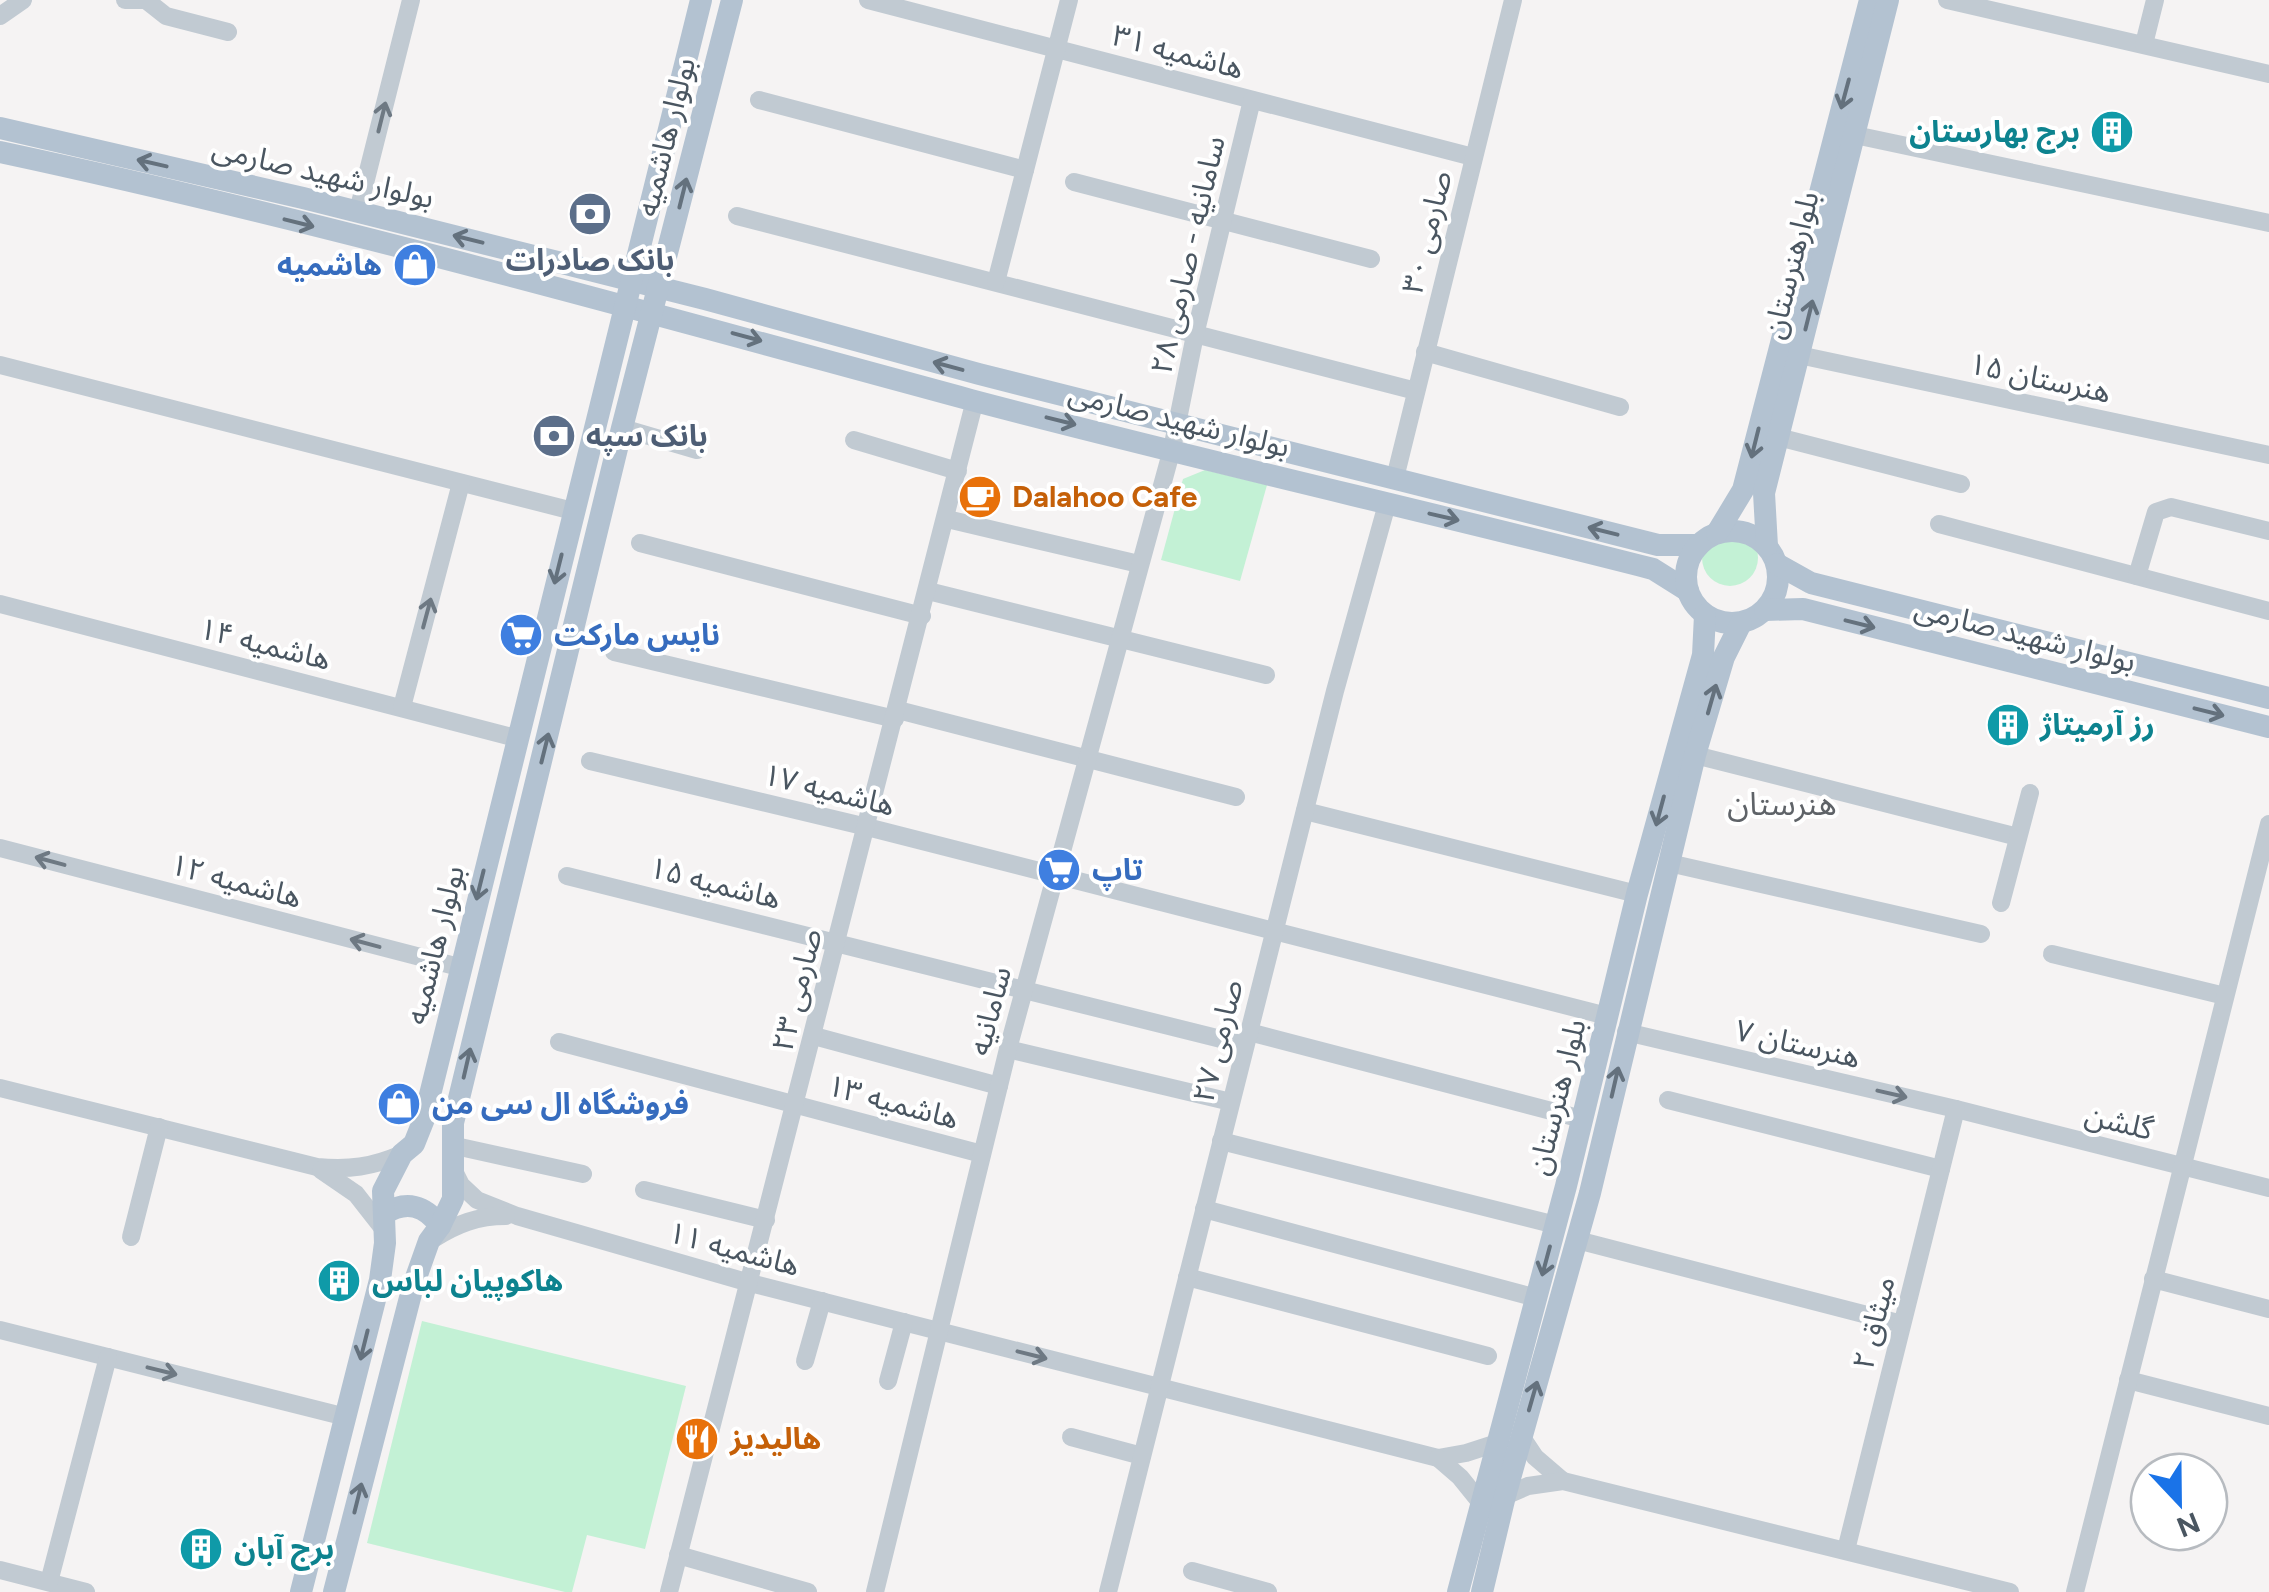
<svg xmlns="http://www.w3.org/2000/svg" width="2269" height="1592" font-family="Figtree,'Noto Sans Arabic',sans-serif">
  <rect width="100%" height="100%" fill="#f5f3f3"/>
  <!-- green -->
  <g fill="#c3f1d5">
    <path d="M 1205,470 L 1267,485 L 1240,581 L 1161,560 L 1183,479 Z"/>
    <circle cx="1730" cy="558" r="28"/>
    <path d="M 422,1321 L 686,1386 L 645,1549 L 587,1535 L 572,1592 L 565,1592 L 367,1543 Z"/>
  </g>
  <g fill="none" stroke-linecap="round" stroke-linejoin="round">
    <!-- minor -->
    <g stroke="#c1cad2" stroke-width="18">
      <path d="M 125,0 L 148,0"/>
      <path d="M 868,0 L 1473,157"/>
      <path d="M 1947,0 L 2269,74"/>
      <path d="M 147,1 L 166,16 L 228,32"/>
      <path d="M 0,16 L 23,0"/>
      <path d="M 2144,44 L 2155,0"/>
      <path d="M 759,100 L 1025,170"/>
      <path d="M 1855,135 L 2269,223"/>
      <path d="M 1074,182 L 1371,259"/>
      <path d="M 358,211 L 411,0"/>
      <path d="M 737,216 L 1416,391"/>
      <path d="M 996,282 L 1069,0"/>
      <path d="M 1425,352 L 1620,407"/>
      <path d="M 1799,355 L 2269,455"/>
      <path d="M 0,365 L 573,511"/>
      <path d="M 622,428 L 697,450"/>
      <path d="M 1778,437 L 1961,484"/>
      <path d="M 854,440 L 958,471"/>
      <path d="M 1395,478 L 1513,0"/>
      <path d="M 947,519 L 1139,564"/>
      <path d="M 1939,524 L 2269,611"/>
      <path d="M 640,543 L 922,616"/>
      <path d="M 2137,576 L 2156,512 L 2171,507 L 2269,531"/>
      <path d="M 928,591 L 1266,675"/>
      <path d="M 0,604 L 516,738"/>
      <path d="M 614,652 L 895,719"/>
      <path d="M 402,707 L 461,483"/>
      <path d="M 898,710 L 1236,797"/>
      <path d="M 1695,755 L 2018,837"/>
      <path d="M 590,761 L 867,827 L 1607,1016"/>
      <path d="M 1305,811 L 1637,894"/>
      <path d="M 0,848 L 459,967"/>
      <path d="M 1669,863 L 1981,934"/>
      <path d="M 567,876 L 1245,1045"/>
      <path d="M 2001,903 L 2030,793"/>
      <path d="M 2052,954 L 2225,996"/>
      <path d="M 1249,1032 L 1582,1119"/>
      <path d="M 1626,1032 L 1956,1109 L 2269,1188"/>
      <path d="M 814,1036 L 999,1086"/>
      <path d="M 559,1042 L 982,1154"/>
      <path d="M 1008,1049 L 1231,1102"/>
      <path d="M 0,1088 L 317,1167 C 349,1170 372,1167 402,1154"/>
      <path d="M 1668,1100 L 1941,1169"/>
      <path d="M 1221,1141 L 1556,1225"/>
      <path d="M 451,1145 L 583,1174"/>
      <path d="M 453,1169 L 461,1185 L 477,1200 L 517,1216 L 750,1283 L 1438,1458 L 1466,1453 L 1500,1442"/>
      <path d="M 321,1170 L 356,1194 L 385,1231"/>
      <path d="M 644,1190 L 766,1220"/>
      <path d="M 1204,1209 L 1537,1298"/>
      <path d="M 131,1237 L 159,1127"/>
      <path d="M 433,1239 C 457,1224 477,1216 506,1216"/>
      <path d="M 1577,1240 L 1902,1324"/>
      <path d="M 1187,1277 L 1488,1356"/>
      <path d="M 2153,1279 L 2269,1309"/>
      <path d="M 0,1330 L 346,1417"/>
      <path d="M 805,1361 L 822,1301"/>
      <path d="M 2128,1380 L 2269,1416"/>
      <path d="M 888,1381 L 904,1322"/>
      <path d="M 1521,1436 L 1535,1457 L 1563,1481"/>
      <path d="M 1071,1437 L 1142,1456"/>
      <path d="M 1438,1458 L 1460,1477 L 1481,1503"/>
      <path d="M 1505,1496 L 1528,1486 L 1563,1481 L 2010,1592"/>
      <path d="M 1846,1550 L 1956,1109"/>
      <path d="M 678,1555 L 808,1592"/>
      <path d="M 0,1570 L 86,1592"/>
      <path d="M 1192,1571 L 1268,1592"/>
      <path d="M 49,1582 L 108,1357"/>
      <path d="M 669,1592 L 975,400"/>
      <path d="M 875,1592 L 1008,1049 L 1172,449 L 1195,335 L 1252,100"/>
      <path d="M 1108,1592 L 1335,691 L 1387,504"/>
      <path d="M 2075,1592 L 2269,824"/>
    </g>
    <!-- major -->
    <g stroke="#b3c2d1" stroke-width="22">
      <path d="M 0,128 L 303,198 L 705,299 L 979,374 L 1658,545 L 1699,545"/>
      <path d="M 0,152 C 327,222 649,313 971,400 C 1198,460 1426,511 1653,569 L 1688,591"/>
      <circle cx="1732" cy="577" r="46"/>
      <path d="M 1717,533 L 1743,490 L 1870,0"/>
      <path d="M 1767,546 L 1764,493 L 1888,0"/>
      <path d="M 1777,564 L 1811,583 L 2269,698"/>
      <path d="M 1765,610 L 1803,609 L 2269,727"/>
      <path d="M 384,1214 C 406,1200 425,1205 440,1226"/>
      <path d="M 301,1592 L 380,1280 L 385,1243 L 383,1191 L 402,1154 L 414,1144 L 424,1119 L 701,0"/>
      <path d="M 334,1592 L 413,1286 L 429,1241 L 440,1226 L 453,1199 L 453,1123 L 622,428 L 732,0"/>
      <path d="M 1458,1592 L 1566,1186 L 1637,894 L 1703,655 L 1705,615"/>
      <path d="M 1482,1592 L 1505,1496 L 1590,1193 L 1695,755 L 1724,657 L 1741,623"/>
    </g>
  </g>
  <!-- one-way arrows -->
  <defs><path id="oneway-shaft" d="M-6 0H5M1.5-3L5.5 0L1.5 3" fill="none" stroke-width="1.6" stroke-linecap="round" stroke-linejoin="round" transform="scale(2.5)"/></defs>
  <g stroke="#64717d">
    <use href="#oneway-shaft" transform="translate(1845 94) rotate(105)"/>
    <use href="#oneway-shaft" transform="translate(152 163) rotate(-167)"/>
    <use href="#oneway-shaft" transform="translate(683 193) rotate(-76)"/>
    <use href="#oneway-shaft" transform="translate(299 223) rotate(14)"/>
    <use href="#oneway-shaft" transform="translate(468 239) rotate(-166)"/>
    <use href="#oneway-shaft" transform="translate(1809 315) rotate(-76)"/>
    <use href="#oneway-shaft" transform="translate(747 337) rotate(15)"/>
    <use href="#oneway-shaft" transform="translate(948 366) rotate(-165)"/>
    <use href="#oneway-shaft" transform="translate(1061 421) rotate(14)"/>
    <use href="#oneway-shaft" transform="translate(1755 443) rotate(104)"/>
    <use href="#oneway-shaft" transform="translate(1444 517) rotate(13)"/>
    <use href="#oneway-shaft" transform="translate(1603 531) rotate(-166)"/>
    <use href="#oneway-shaft" transform="translate(558 569) rotate(104)"/>
    <use href="#oneway-shaft" transform="translate(1860 624) rotate(14)"/>
    <use href="#oneway-shaft" transform="translate(1712 699) rotate(-74)"/>
    <use href="#oneway-shaft" transform="translate(2209 712) rotate(14)"/>
    <use href="#oneway-shaft" transform="translate(545 748) rotate(-76)"/>
    <use href="#oneway-shaft" transform="translate(1660 811) rotate(105)"/>
    <use href="#oneway-shaft" transform="translate(480 885) rotate(104)"/>
    <use href="#oneway-shaft" transform="translate(467 1063) rotate(-77)"/>
    <use href="#oneway-shaft" transform="translate(1615 1082) rotate(-77)"/>
    <use href="#oneway-shaft" transform="translate(1546 1261) rotate(105)"/>
    <use href="#oneway-shaft" transform="translate(364 1345) rotate(104)"/>
    <use href="#oneway-shaft" transform="translate(1533 1396) rotate(-74)"/>
    <use href="#oneway-shaft" transform="translate(358 1498) rotate(-76)"/>
  </g>
  <g stroke="#6e7983">
    <use href="#oneway-shaft" transform="translate(382 117) rotate(-76)"/>
    <use href="#oneway-shaft" transform="translate(427 613) rotate(-75)"/>
    <use href="#oneway-shaft" transform="translate(50 861) rotate(-165)"/>
    <use href="#oneway-shaft" transform="translate(365 943) rotate(-165)"/>
    <use href="#oneway-shaft" transform="translate(1892 1094) rotate(13)"/>
    <use href="#oneway-shaft" transform="translate(1032 1355) rotate(14)"/>
    <use href="#oneway-shaft" transform="translate(162 1371) rotate(14)"/>
  </g>
  <!-- icons -->
  <defs>
    <g id="building-disc" transform="scale(2.25)"><circle r="9.5" fill="#0f9aa8" stroke="#fff"/><path d="M-4-6H4V6H1V3H-1V6H-4ZM-2.5-4.3h1.7v1.8h-1.7ZM.8-4.3h1.7v1.8H.8ZM-2.5-1h1.7V.8h-1.7ZM.8-1h1.7V.8H.8Z" fill="#fff"/></g>
    <g id="bank-disc" transform="scale(2.25)"><circle r="9.5" fill="#5c6f8a" stroke="#fff"/><path d="M-6-4H6V4H-6ZM0-2.3a2.3 2.3 0 1 0 0 4.6a2.3 2.3 0 1 0 0-4.6Z" fill="#fff"/></g>
    <g id="shop-disc" transform="scale(2.25)"><circle r="9.5" fill="#3f7fe0" stroke="#fff"/><path d="M-5-2.5h2.3a2.7 3.5 0 0 1 5.4 0H5L5.5 6h-11ZM-1.5-2.5h3a1.5 2.3 0 0 0-3 0Z" fill="#fff"/></g>
    <g id="cafe-disc" transform="scale(2.25)"><circle r="9.5" fill="#e8710a" stroke="#fff"/><path d="M-5.5-4.5H6V0H3Q3 3.5 0 3.5H-2.5Q-5.5 3.5-5.5 0ZM3-3.2v2h1.7v-2ZM-6 4.5H4V6H-6Z" fill="#fff"/></g>
    <g id="supermarket-disc" transform="scale(2.25)"><circle r="9.5" fill="#3f7fe0" stroke="#fff"/><path d="M-6-5.5h2.5l.6 2H6L4.5 2H-2.5L-4.4-4H-6ZM-1.5 3.2a1.3 1.3 0 1 0 .1 0ZM3 3.2a1.3 1.3 0 1 0 .1 0Z" fill="#fff"/></g>
    <g id="restaurant-disc" transform="scale(2.25)"><circle r="9.5" fill="#e8710a" stroke="#fff"/><path d="M-5-6h1v4h1v-4h1v4h1v-4h1v5L-1.5 .5V6h-2V.5L-5-1ZM5-6V6H3V1.5H1.5Q1.5-4 5-6Z" fill="#fff"/></g>
  </defs>
  <g fill-rule="evenodd">
    <use href="#building-disc" x="2112" y="132"/>
    <use href="#bank-disc" x="590" y="214"/>
    <use href="#shop-disc" x="415" y="265"/>
    <use href="#bank-disc" x="554" y="436"/>
    <use href="#cafe-disc" x="980" y="497"/>
    <use href="#supermarket-disc" x="521" y="635"/>
    <use href="#building-disc" x="2008" y="725"/>
    <use href="#supermarket-disc" x="1059" y="870"/>
    <use href="#shop-disc" x="399" y="1104"/>
    <use href="#building-disc" x="339" y="1281"/>
    <use href="#restaurant-disc" x="697" y="1439"/>
    <use href="#building-disc" x="201" y="1549"/>
  </g>
  <g text-anchor="middle" stroke-width="8" stroke-linejoin="round" paint-order="stroke">
    <!-- street labels -->
    <g font-size="30" fill="#4a5661" stroke="#fff">
      <text transform="translate(1178 52) rotate(15)" y="10">هاشمیه ۳۱</text>
      <text transform="translate(666 137) rotate(-76)" y="10">بولوار هاشمیه</text>
      <text transform="translate(323 173) rotate(13)" y="10">بولوار شهید صارمی</text>
      <text transform="translate(1427 232) rotate(-76)" y="10">صارمی ۳۰</text>
      <text transform="translate(1188 255) rotate(-77)" y="10">سامانیه - صارمی ۲۸</text>
      <text transform="translate(1791 265) rotate(-76)" y="10">بلوارهنرستان</text>
      <text transform="translate(2040 378) rotate(12)" y="10">هنرستان ۱۵</text>
      <text transform="translate(1179 420) rotate(14)" y="10">بولوار شهید صارمی</text>
      <text transform="translate(2025 635) rotate(14)" y="10">بولوار شهید صارمی</text>
      <text transform="translate(265 644) rotate(14)" y="10">هاشمیه ۱۴</text>
      <text transform="translate(829 790) rotate(14)" y="10">هاشمیه ۱۷</text>
      <text transform="translate(236 881) rotate(15)" y="10">هاشمیه ۱۲</text>
      <text transform="translate(715 883) rotate(14)" y="10">هاشمیه ۱۵</text>
      <text transform="translate(435 945) rotate(-76)" y="10">بولوار هاشمیه</text>
      <text transform="translate(797 990) rotate(-76)" y="10">صارمی ۲۳</text>
      <text transform="translate(990 1011) rotate(-75)" y="10">سامانیه</text>
      <text transform="translate(1218 1041) rotate(-76)" y="10">صارمی ۲۷</text>
      <text transform="translate(1798 1044) rotate(13)" y="10">هنرستان ۷</text>
      <text transform="translate(1557 1097) rotate(-76)" y="10">بلوار هنرستان</text>
      <text transform="translate(893 1102) rotate(15)" y="10">هاشمیه ۱۳</text>
      <text transform="translate(2119 1122) rotate(14)" y="10">گلشن</text>
      <text transform="translate(734 1249) rotate(15)" y="10">هاشمیه ۱۱</text>
      <text transform="translate(1874 1323) rotate(-76)" y="10">میثاق ۲</text>
    </g>
    <!-- culture labels -->
    <g font-size="30" font-weight="bold" fill="#0d838f" stroke="#fff" text-anchor="start">
      <text x="2080" y="142" text-anchor="end">برج بهارستان</text>
      <text x="2040" y="735">رز آرمیتاژ</text>
      <text x="372" y="1291">هاکوپیان لباس</text>
      <text x="234" y="1559">برج آبان</text>
    </g>
    <!-- service labels -->
    <g font-size="30" font-weight="bold" fill="#4e5e75" stroke="#fff">
      <text x="590" y="270">بانک صادرات</text>
      <text x="586" y="446" text-anchor="start">بانک سپه</text>
    </g>
    <!-- shop labels -->
    <g font-size="30" font-weight="bold" fill="#366cbe" stroke="#fff" text-anchor="start">
      <text x="382" y="275" text-anchor="end">هاشمیه</text>
      <text x="554" y="645">نایس مارکت</text>
      <text x="1092" y="880">تاپ</text>
      <text x="432" y="1114">فروشگاه ال سی من</text>
    </g>
    <!-- food labels -->
    <g font-size="30" font-weight="bold" fill="#c56008" stroke="#fff" text-anchor="start">
      <text x="1012" y="507">Dalahoo Cafe</text>
      <text x="730" y="1449">هالیدیز</text>
    </g>
    <!-- neighbourhood labels -->
    <g font-size="32" fill="#5f6368" stroke="#fff">
      <text x="1782" y="815">هنرستان</text>
    </g>
  </g>
  <!-- north arrow -->
  <g transform="translate(2179 1502) rotate(158)"><circle r="48" fill="#ffffff" stroke="#b7bbc0" stroke-width="2.5"/>
  <path d="M0-8L18 38L0 25L-18 38Z" fill="#1a73e8"/>
  <text y="-15" font-size="28" font-weight="bold" text-anchor="middle" fill="#4a5661">N</text>
  </g>
</svg>
